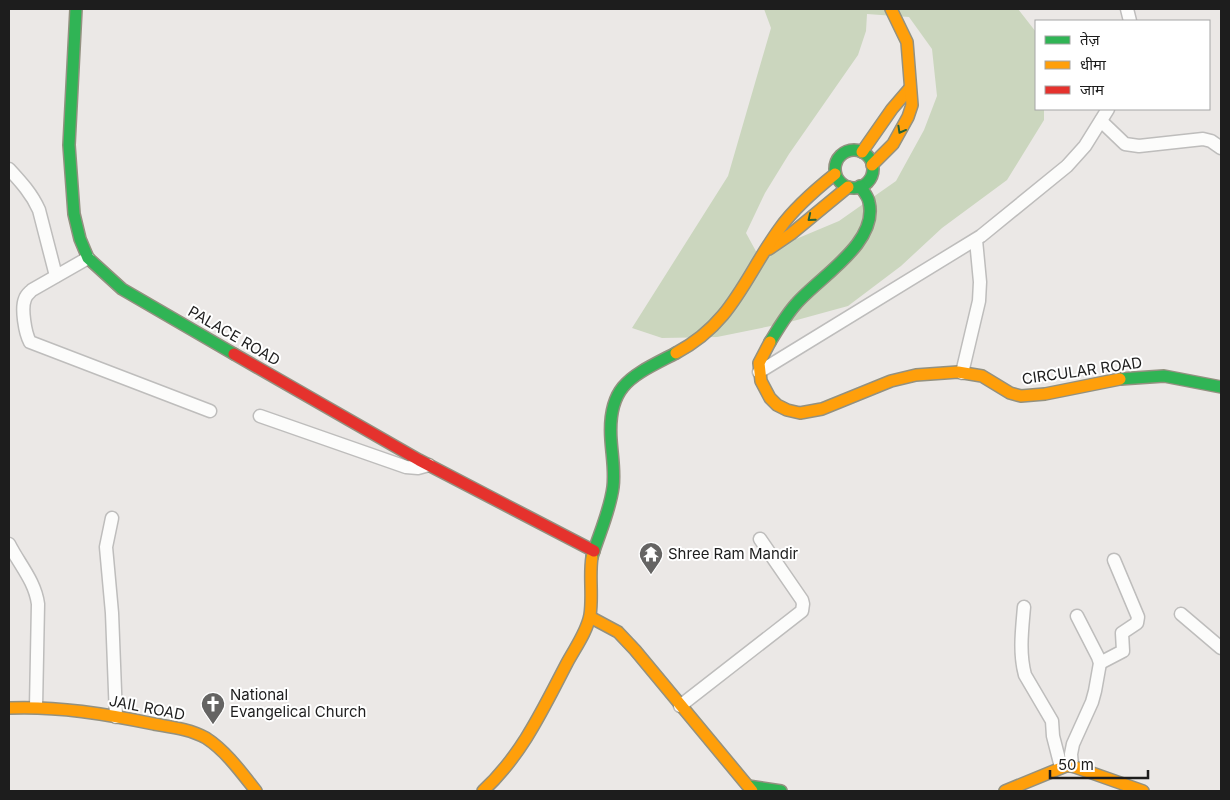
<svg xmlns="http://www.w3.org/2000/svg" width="1230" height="800" font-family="Inter,'Noto Sans Devanagari',sans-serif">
  <rect width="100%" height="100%" fill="#ebe8e6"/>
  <!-- forest -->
  <path fill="#cbd6be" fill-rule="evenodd" d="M 764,9 L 1018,9 L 1036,32 L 1036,109 L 1044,109 L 1044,120 L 1007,180 L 942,228 L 901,266 L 848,306 L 786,323 L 717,337 L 662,338 L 632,328 L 728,176 L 771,28 ZM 867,14 L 909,17 L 932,49 L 937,96 L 924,130 L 896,181 L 839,221 L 758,255 L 746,233 L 765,193 L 789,154 L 858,55 L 866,31 Z"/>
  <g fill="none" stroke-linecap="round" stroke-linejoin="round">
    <!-- street casing -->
    <g stroke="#bebdbc" stroke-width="15">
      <g id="street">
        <path d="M 1127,9 L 1130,21"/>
        <path d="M 1101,121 L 1125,144 L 1139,146 L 1203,139 L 1211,141 L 1221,148"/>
        <path d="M 9,169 C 21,182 32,194 39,210 L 56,276"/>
        <path d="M 88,258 L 32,290 C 29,293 26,295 25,299 C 21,308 25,333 30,342 L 210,411"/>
        <path d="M 759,372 L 981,236 L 1067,166 L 1085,146 L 1108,109"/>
        <path d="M 962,373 L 979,301 L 980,282 L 976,240"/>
        <path d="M 260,416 L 406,467 L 418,468 L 429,465"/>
        <path d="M 112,518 L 106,547 L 112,613 L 116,717"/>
        <path d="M 9,544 C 19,564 35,581 38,604 L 36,707"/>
        <path d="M 1024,607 C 1022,630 1019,653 1025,675 L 1052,721 L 1053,736 L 1061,767"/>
        <path d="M 1181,614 L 1221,648"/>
        <path d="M 1100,663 L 1123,651 L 1122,633 L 1137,623 L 1138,617 L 1114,560"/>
        <path d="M 680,706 L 802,611 L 803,604 L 802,600 L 760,539"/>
        <path d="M 1072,766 L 1071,754 L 1073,744 L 1092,702 L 1095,691 L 1100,663 L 1098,657 L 1077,616"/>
      </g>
    </g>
    <!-- fast casing -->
    <g stroke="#939180" stroke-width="14">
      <g id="fast">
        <path d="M 76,9 L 69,145 L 74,214 L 80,239 L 88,258 L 122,289 L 234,354"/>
        <circle cx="854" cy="169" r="19"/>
        <path d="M 770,342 C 778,329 786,315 796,304 C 819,277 879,243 869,202 C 868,196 863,191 860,186"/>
        <path d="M 1120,379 L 1164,376 L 1221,387"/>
        <path d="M 592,557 C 599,534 610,511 613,487 C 615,471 612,456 611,440 C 607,384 632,376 676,353"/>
        <path d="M 748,786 L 781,791"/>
      </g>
    </g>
    <!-- slow casing -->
    <g stroke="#939180" stroke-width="14">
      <g id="slow">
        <path d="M 862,152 L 892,109 L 910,88"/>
        <path d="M 872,165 L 893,144 L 908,117 L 912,105 L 907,42 L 891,9"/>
        <path d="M 769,249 L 791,234 L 848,187"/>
        <path d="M 770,342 L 759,363 L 761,381 L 770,398 L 777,405 L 787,410 L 800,413 L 822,409 L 891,381 L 916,375 L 958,372 L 982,376 L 1010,393 L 1021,396 L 1045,394 L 1120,379"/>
        <path d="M 676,353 C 733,323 745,276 780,228 C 795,207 815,190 835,174"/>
        <path d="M 590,617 L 618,632 L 635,650 L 752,791"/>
        <path d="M 9,708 C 58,706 106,714 154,724 C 171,727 190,729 206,738 C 226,751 241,772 256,791"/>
        <path d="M 483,791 C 522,755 543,709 567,663 C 575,648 587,632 590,615 C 593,596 589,576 592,557"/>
        <path d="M 1005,791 L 1066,766 L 1072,766 L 1143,791"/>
      </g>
    </g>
    <!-- jam casing -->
    <g stroke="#939180" stroke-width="14">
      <path id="jam" d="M 234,354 L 419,460 L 594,551"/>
    </g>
    <!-- street -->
    <use href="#street" stroke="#fcfcfb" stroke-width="12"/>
    <!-- fast -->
    <use href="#fast" stroke="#30b455" stroke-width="11"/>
    <!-- slow -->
    <use href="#slow" stroke="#ff9f0a" stroke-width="11"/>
    <!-- jam -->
    <use href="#jam" stroke="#e5322d" stroke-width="11"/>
  </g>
  <!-- one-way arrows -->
  <defs><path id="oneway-chevron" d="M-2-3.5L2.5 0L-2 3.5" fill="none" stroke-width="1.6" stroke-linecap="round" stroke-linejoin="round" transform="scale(1.25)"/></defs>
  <g stroke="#266136">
    <use href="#oneway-chevron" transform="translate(901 130) rotate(119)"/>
    <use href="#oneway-chevron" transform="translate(811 218) rotate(141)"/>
  </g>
  <!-- icons -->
  <defs>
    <g id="temple-pin" transform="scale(1.25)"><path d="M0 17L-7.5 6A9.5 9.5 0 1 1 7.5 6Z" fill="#656463" stroke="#fff"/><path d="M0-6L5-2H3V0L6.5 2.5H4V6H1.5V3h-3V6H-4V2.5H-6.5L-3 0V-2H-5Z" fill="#fff"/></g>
    <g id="church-pin" transform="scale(1.25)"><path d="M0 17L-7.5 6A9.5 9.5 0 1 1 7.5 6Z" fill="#656463" stroke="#fff"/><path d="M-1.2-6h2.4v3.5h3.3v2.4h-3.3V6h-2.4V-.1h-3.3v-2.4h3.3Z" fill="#fff"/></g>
  </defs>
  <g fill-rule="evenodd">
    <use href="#temple-pin" x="651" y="554"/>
    <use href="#church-pin" x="213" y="704"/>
  </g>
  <g text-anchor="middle" stroke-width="4" stroke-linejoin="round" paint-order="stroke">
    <!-- street labels -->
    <g font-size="15" fill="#1d1d1d" stroke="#fff">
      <text transform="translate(234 336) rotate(30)" y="5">PALACE ROAD</text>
      <text transform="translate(1082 371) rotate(-8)" y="5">CIRCULAR ROAD</text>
      <text transform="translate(147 708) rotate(11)" y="5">JAIL ROAD</text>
    </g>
    <!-- poi labels -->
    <g font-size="15" fill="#1d1d1d" stroke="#fff" text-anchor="start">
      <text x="668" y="559">Shree Ram Mandir</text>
      <text x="230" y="700">National<tspan x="230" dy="17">Evangelical Church</tspan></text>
    </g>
  </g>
  <!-- border -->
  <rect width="1230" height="800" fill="none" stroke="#1d1d1d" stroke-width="20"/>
  <!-- legend -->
  <rect x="1035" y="20" width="175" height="90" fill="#ffffff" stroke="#a5a5a5"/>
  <rect x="1045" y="36" width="25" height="8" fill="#30b455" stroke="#a5a5a5"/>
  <text x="1080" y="45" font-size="15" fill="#1d1d1d">तेज़</text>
  <rect x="1045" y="61" width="25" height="8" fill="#ff9f0a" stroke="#a5a5a5"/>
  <text x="1080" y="70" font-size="15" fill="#1d1d1d">धीमा</text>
  <rect x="1045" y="86" width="25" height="8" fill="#e5322d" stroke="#a5a5a5"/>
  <text x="1080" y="95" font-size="15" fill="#1d1d1d">जाम</text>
  <!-- scale -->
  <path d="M1050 770v8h98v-8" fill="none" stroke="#1d1d1d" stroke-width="2.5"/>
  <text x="1058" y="770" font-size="15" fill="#1d1d1d" stroke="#ffffff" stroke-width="4" paint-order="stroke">50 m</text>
</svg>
